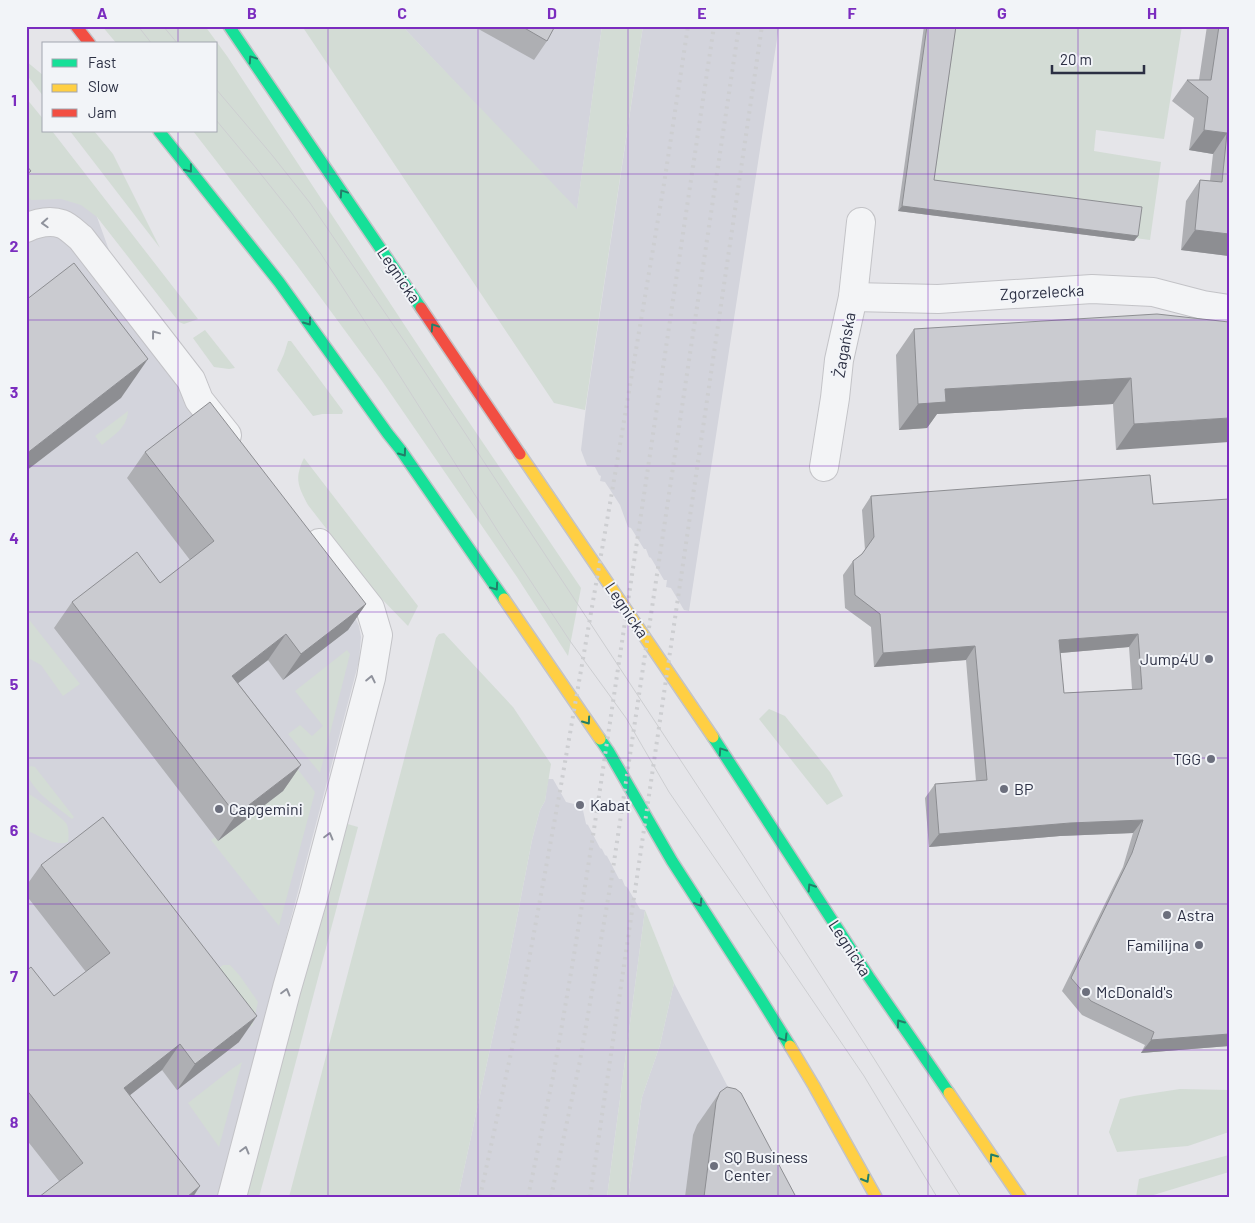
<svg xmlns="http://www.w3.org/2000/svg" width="1255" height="1223" font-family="Barlow,sans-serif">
  <rect width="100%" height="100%" fill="#e5e5e9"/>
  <!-- built -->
  <g fill="#d3d4dc">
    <path d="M 402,26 L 602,26 L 577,210 L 501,131 Z"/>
    <path d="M 643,26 L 779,26 L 689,611 L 684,610 L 671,588 L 666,587 L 667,580 L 664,580 L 651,558 L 649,557 L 646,549 L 644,549 L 631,528 L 628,527 L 620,505 L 605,482 L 600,481 L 601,476 L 599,475 L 595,467 L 587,466 L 581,450 L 587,399 Z"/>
    <path d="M 26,112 L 81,173 L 113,261 L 350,606 L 359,626 L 361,637 L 359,661 L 270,998 L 294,1030 L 246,1197 L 26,1197 Z"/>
    <path d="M 548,779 L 553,779 L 566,802 L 582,806 L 586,824 L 588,825 L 600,848 L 602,849 L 605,855 L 607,856 L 619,879 L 622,879 L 625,886 L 627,887 L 640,909 L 645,910 L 607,1197 L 458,1197 L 506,975 L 532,840 L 540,810 L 545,801 Z"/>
    <path d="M 674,983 L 785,1197 L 628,1197 L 642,1097 L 660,1045 Z"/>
  </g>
  <!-- green -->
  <g fill="#d3dcd5">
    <path d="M 102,26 L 205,26 L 227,56 L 450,394 L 581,588 L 568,656 L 517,577 L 382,381 L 296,264 L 193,131 L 216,131 L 216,44 L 117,44 Z"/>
    <path d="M 302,26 L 402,26 L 577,209 L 602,26 L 643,26 L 585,410 L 554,403 Z"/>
    <path d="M 953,26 L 1182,26 L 1164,139 L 1096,130 L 1094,151 L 1161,162 L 1150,240 L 1135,238 L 931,186 Z"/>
    <path d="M 26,61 L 44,76 L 44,97 L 26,74 Z"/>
    <path d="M 26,98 L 44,120 L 44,131 L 52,131 L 198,319 L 184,324 L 179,322 L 97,217 L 81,205 L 61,199 L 31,200 L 26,194 Z"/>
    <path d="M 70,131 L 94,131 L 113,154 L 160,248 Z"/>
    <path d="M 205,330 L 235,368 L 229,369 L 214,367 L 193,338 Z"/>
    <path d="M 288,341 L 291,341 L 343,411 L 342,414 L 322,414 L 313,416 L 277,370 L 284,354 Z"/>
    <path d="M 128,411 C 127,428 114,435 102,445 L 95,436 Z"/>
    <path d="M 304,458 L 418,606 L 408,626 L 377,594 L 308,505 C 298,486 294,479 304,458 Z"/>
    <path d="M 27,617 L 80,684 L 63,696 L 41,665 L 30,659 L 26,658 L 26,619 Z"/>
    <path d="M 444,633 L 513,707 L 551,764 L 545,801 L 540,810 L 532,840 L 506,975 L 458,1197 L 289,1197 L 436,638 L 439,634 Z"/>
    <path d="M 347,650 L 350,654 L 320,773 L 288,734 L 300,725 L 312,736 L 323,726 L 295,691 Z"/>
    <path d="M 769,709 L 785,716 L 830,772 L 843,796 L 827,805 L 759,719 Z"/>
    <path d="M 277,742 L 315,792 L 279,926 L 211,840 L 215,837 L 218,840 Z"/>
    <path d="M 31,766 L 35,767 L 74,817 L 72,819 C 55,805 33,793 26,771 L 29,767 Z"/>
    <path d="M 28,794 C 35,796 61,817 66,823 C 69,828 69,836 68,842 C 56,847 38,835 26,830 L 26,795 Z"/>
    <path d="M 344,823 L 358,827 L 291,1080 L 259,1197 L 246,1197 Z"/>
    <path d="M 645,910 L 674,983 L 660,1045 L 642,1097 L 628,1197 L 607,1197 Z"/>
    <path d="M 223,965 L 230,965 L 240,976 L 258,1002 L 252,1027 L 211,974 Z"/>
    <path d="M 242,1062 L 219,1147 L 188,1103 L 229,1071 Z"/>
    <path d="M 1180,1089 L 1229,1090 L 1229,1132 L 1188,1146 L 1117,1152 L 1109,1132 L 1120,1099 L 1134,1096 Z"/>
    <path d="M 1229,1155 L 1229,1172 L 1147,1197 L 1136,1197 L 1139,1179 Z"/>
  </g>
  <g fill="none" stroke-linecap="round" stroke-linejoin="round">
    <!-- street casing -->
    <g stroke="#c3c3c7" stroke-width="30">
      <g id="street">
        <path d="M 26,228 C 37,223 50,220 62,224 C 68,226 76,234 81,238 L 191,380 L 199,400 L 227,435"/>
        <path d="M 853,297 L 938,299 L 1092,289 L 1153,292 L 1203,305 L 1229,309"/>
        <path d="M 824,467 L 835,398 L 839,360 L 853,297 L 861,222"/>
        <path d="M 232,1197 L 287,988 L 313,898 L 371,678 L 378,635 L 370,608 L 319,543"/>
      </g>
    </g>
    <!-- fast casing -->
    <g stroke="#c3c3c7" stroke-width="14">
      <g id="fast">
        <path d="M 229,26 L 421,308"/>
        <path d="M 159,131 L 279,282 L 388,434 L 400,449 L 504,599"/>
        <path d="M 713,737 L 869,977 L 949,1093"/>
        <path d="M 600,739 L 609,752 L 672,861 L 759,996 L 790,1046"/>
      </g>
    </g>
    <!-- slow casing -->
    <g stroke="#c3c3c7" stroke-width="14">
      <g id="slow">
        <path d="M 520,454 L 713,737"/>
        <path d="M 504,599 L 600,739"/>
        <path d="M 790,1046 L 814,1086 L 876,1197"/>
        <path d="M 949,1093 L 1020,1197"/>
      </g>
    </g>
    <!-- jam casing -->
    <g stroke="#c3c3c7" stroke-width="14">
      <g id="jam">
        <path d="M 76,26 L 90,44"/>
        <path d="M 421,308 L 520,454"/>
      </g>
    </g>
    <!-- street -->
    <use href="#street" stroke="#f3f4f6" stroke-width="28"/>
    <!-- fast -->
    <use href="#fast" stroke="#16e098" stroke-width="11"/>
    <!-- slow -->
    <use href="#slow" stroke="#ffcf43" stroke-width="11"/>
    <!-- jam -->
    <use href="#jam" stroke="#f24e42" stroke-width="11"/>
    <!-- tram -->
    <g stroke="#cdced1" stroke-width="1">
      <path d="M 138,26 L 152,44"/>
      <path d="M 163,26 L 178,44"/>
      <path d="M 216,89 L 272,155 L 310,203 L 407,345 L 741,852 L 873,1057 L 961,1197"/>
      <path d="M 216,120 L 256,168 L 291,212 L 321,254 L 386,354 L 499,533 L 570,641 L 626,718 L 669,792 L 783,957 L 864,1076 L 937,1197"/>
    </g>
    <!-- rail -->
    <g stroke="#cdced1" stroke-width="4" stroke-dasharray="2.5 5" stroke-linecap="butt">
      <path d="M 480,1197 L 517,1025 L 560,791 L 612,492 L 664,184 L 688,26"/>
      <path d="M 528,1197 L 553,1077 L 573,961 L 593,836 L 714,26"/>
      <path d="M 551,1197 L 580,1061 L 611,882 L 739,26"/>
      <path d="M 590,1197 L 762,26"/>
    </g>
  </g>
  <!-- wall -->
  <g fill="#aeafb3" fill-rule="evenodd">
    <path d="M 473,26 L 555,26 L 547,41 L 534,60 Z"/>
    <path d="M 924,26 L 956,26 L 934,180 L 1138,236 L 1134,241 L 898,211 Z"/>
    <path d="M 1207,26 L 1229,26 L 1229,256 L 1181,250 L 1186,201 L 1200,180 L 1210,181 L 1213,154 L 1189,150 L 1194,118 L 1172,101 L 1187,80 L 1199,80 Z"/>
    <path d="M 1229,322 L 1116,450 L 1113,404 L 937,414 L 927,428 L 899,430 L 896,355 L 914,329 Z"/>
    <path d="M 145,452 L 366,604 L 348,630 L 283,680 L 268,660 L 238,683 L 301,765 L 283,791 L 218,841 L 54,628 L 72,602 L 160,583 L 190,560 L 127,478 Z"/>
    <path d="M 871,496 L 1153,504 L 1229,1046 L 1141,1053 L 1145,1045 L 1082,1015 L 1062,991 L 1123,867 L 1133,833 L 1060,836 L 929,847 L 925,798 L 935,784 L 976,781 L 966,660 L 874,667 L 871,627 L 845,608 L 843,575 L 853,561 L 862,554 L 865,550 L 862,510 ZM 1129,647 L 1132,689 L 1064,693 L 1060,653 Z"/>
    <path d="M 41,865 L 239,1042 L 177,1090 L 162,1070 L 130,1095 L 200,1186 L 59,1181 L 26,1139 L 26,971 L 54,996 L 86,972 L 26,895 L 26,886 Z"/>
    <path d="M 720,1092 L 796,1197 L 685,1197 L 693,1135 L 697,1125 Z"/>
  </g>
  <!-- shaded-wall -->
  <g fill="#8d8e92">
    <path d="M 1204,130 L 1227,133 L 1213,154 L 1189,150 Z"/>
    <path d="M 902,206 L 1138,236 L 1134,241 L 898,211 Z"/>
    <path d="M 1195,230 L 1229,234 L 1229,256 L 1181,250 Z"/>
    <path d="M 148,359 L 121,398 L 26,471 L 26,454 Z"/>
    <path d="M 1131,378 L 1113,404 L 937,414 L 927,428 L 899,430 L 918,404 L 945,389 Z"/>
    <path d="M 1229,418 L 1229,442 L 1116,450 L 1134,424 Z"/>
    <path d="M 366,604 L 348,630 L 283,680 L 301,654 Z"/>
    <path d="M 286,634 L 268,660 L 214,702 L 232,676 Z"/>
    <path d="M 1138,634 L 1129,647 L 1049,654 L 1059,640 Z"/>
    <path d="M 975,646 L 966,660 L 874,667 L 883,653 Z"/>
    <path d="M 301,765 L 283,791 L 218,841 L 236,815 Z"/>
    <path d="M 1143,820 L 1133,833 L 1060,836 L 929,847 L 939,834 L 1070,823 Z"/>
    <path d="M 257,1016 L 239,1042 L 177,1090 L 195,1064 Z"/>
    <path d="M 1229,1034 L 1229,1046 L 1141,1053 L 1151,1040 Z"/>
    <path d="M 180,1044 L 162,1070 L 106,1114 L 124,1088 Z"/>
    <path d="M 200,1186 L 193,1197 L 187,1197 Z"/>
  </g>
  <!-- building -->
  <g fill="#cacbd0" stroke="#8d8e92" fill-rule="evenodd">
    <path d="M 521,26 L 555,26 L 547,41 Z"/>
    <path d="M 927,26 L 956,26 L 934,180 L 1142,207 L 1138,236 L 902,206 Z"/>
    <path d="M 1219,26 L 1229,26 L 1229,234 L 1195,230 L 1200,180 L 1222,182 L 1227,133 L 1204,130 L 1208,97 L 1187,80 L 1211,80 Z"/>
    <path d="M 26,165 L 31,171 L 26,175 Z"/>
    <path d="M 74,263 L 148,359 L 26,454 L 26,300 Z"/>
    <path d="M 1157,314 L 1229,322 L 1229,418 L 1134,424 L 1131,378 L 945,389 L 946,402 L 918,404 L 914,329 Z"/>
    <path d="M 210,402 L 366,604 L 301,654 L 286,634 L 232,676 L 301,765 L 236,815 L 72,602 L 137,552 L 160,583 L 214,541 L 145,452 Z"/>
    <path d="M 1150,475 L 1153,504 L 1229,499 L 1229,1034 L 1151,1040 L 1154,1032 L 1091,1001 L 1071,978 L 1132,853 L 1143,820 L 1070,823 L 939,834 L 935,784 L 987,780 L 975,646 L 883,653 L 880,614 L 855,595 L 853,561 L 862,554 L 874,537 L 871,496 ZM 1138,634 L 1142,689 L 1064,693 L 1059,640 Z"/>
    <path d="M 103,817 L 257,1016 L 195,1064 L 180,1044 L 124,1088 L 200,1186 L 187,1197 L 39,1197 L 83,1163 L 26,1089 L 26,971 L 31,967 L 54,996 L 110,953 L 41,865 Z"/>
    <path d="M 727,1087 L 736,1089 L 741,1093 L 796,1197 L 704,1197 L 716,1102 L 720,1092 Z"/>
  </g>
  <!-- one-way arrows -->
  <defs><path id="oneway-chevron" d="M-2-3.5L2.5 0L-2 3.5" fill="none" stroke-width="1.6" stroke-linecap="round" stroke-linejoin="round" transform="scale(1.25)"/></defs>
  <g stroke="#227f69">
    <use href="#oneway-chevron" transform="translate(252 59) rotate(-124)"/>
    <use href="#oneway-chevron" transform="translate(189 169) rotate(52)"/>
    <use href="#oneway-chevron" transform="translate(343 193) rotate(-124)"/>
    <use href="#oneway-chevron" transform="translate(308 322) rotate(54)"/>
    <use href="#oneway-chevron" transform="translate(434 327) rotate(-124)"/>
    <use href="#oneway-chevron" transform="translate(403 453) rotate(54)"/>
    <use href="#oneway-chevron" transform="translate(495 587) rotate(55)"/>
    <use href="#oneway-chevron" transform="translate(587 721) rotate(55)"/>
    <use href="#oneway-chevron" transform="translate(722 751) rotate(-124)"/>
    <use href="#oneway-chevron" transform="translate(811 887) rotate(-123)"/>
    <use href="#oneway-chevron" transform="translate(699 903) rotate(57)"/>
    <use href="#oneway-chevron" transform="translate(900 1023) rotate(-125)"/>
    <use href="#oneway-chevron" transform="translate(784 1038) rotate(59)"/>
    <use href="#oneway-chevron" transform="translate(993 1157) rotate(-125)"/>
    <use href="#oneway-chevron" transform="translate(866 1179) rotate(60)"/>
  </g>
  <g stroke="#8f929c">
    <use href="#oneway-chevron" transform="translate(45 223) rotate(177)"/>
    <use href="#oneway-chevron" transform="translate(155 334) rotate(-127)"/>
    <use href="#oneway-chevron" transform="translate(371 679) rotate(-78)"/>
    <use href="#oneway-chevron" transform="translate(329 836) rotate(-75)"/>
    <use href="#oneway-chevron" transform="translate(286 992) rotate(-75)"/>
    <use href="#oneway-chevron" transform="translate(245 1150) rotate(-75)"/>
  </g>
  <!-- grid -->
  <path fill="none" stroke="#7b2cbf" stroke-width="1" stroke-opacity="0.55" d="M 178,26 L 178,44M 328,26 L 328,1197M 478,26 L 478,1197M 628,26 L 628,1197M 778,26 L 778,1197M 928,26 L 928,1197M 1078,26 L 1078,1197M 178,131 L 178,1197M 26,174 L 1229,174M 26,320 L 1229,320M 26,466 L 1229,466M 26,612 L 1229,612M 26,758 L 1229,758M 26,904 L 1229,904M 26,1050 L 1229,1050"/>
  <!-- markers -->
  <g fill="#6c6f7d" stroke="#f2f4f8" stroke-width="2">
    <circle cx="1209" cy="659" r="5"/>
    <circle cx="1211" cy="759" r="5"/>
    <circle cx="1004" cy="789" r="5"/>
    <circle cx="580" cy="805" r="5"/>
    <circle cx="219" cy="809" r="5"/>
    <circle cx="1167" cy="915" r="5"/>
    <circle cx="1199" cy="945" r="5"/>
    <circle cx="1086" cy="992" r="5"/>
    <circle cx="714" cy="1166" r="5"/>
  </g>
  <g text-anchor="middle" stroke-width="4" stroke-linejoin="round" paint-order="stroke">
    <!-- street labels -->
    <g font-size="16" fill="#2b2f43" stroke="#f2f4f8">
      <text transform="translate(399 275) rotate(56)" y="6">Legnicka</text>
      <text transform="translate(1042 292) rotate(-3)" y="6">Zgorzelecka</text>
      <text transform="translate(844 345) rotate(-80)" y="6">Żagańska</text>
      <text transform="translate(627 610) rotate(56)" y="6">Legnicka</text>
      <text transform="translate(850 948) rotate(57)" y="6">Legnicka</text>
    </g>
    <!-- poi labels -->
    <g font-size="16" fill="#2b2f43" stroke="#f2f4f8" text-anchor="start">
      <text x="1199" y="665" text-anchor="end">Jump4U</text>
      <text x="1201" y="765" text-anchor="end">TGG</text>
      <text x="1014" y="795">BP</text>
      <text x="590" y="811">Kabat</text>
      <text x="229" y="815">Capgemini</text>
      <text x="1177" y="921">Astra</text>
      <text x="1189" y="951" text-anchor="end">Familijna</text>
      <text x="1096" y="998">McDonald's</text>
      <text x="724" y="1163">SQ Business<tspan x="724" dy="18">Center</tspan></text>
    </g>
  </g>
  <!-- border -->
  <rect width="1255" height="1223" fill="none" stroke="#f2f4f8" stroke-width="55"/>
  <!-- legend -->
  <rect x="42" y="42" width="175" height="90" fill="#f2f4f8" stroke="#a2a5b0"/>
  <rect x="52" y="59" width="25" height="8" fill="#16e098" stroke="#a2a5b0"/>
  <text x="88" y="68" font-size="15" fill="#2b2f43">Fast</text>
  <rect x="52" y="84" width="25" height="8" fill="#ffcf43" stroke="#a2a5b0"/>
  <text x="88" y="92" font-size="15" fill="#2b2f43">Slow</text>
  <rect x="52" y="109" width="25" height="8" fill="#f24e42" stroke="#a2a5b0"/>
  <text x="88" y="118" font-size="15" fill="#2b2f43">Jam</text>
  <!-- scale -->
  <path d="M1052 65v8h92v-8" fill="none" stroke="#2b2f43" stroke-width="2.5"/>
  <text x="1060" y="65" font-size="15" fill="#2b2f43" stroke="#f2f4f8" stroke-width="4" paint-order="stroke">20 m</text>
  <rect x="28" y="28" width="1200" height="1168" fill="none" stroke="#7b2cbf" stroke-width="2"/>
  <g font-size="16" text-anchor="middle" font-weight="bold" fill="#7b2cbf">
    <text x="102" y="19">A</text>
    <text x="252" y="19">B</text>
    <text x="402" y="19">C</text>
    <text x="552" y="19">D</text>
    <text x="702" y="19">E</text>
    <text x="852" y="19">F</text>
    <text x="1002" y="19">G</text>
    <text x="1152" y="19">H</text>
    <text x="14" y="106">1</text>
    <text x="14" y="252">2</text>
    <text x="14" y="398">3</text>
    <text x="14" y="544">4</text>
    <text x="14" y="690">5</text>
    <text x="14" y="836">6</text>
    <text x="14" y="982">7</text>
    <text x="14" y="1128">8</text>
  </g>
</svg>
